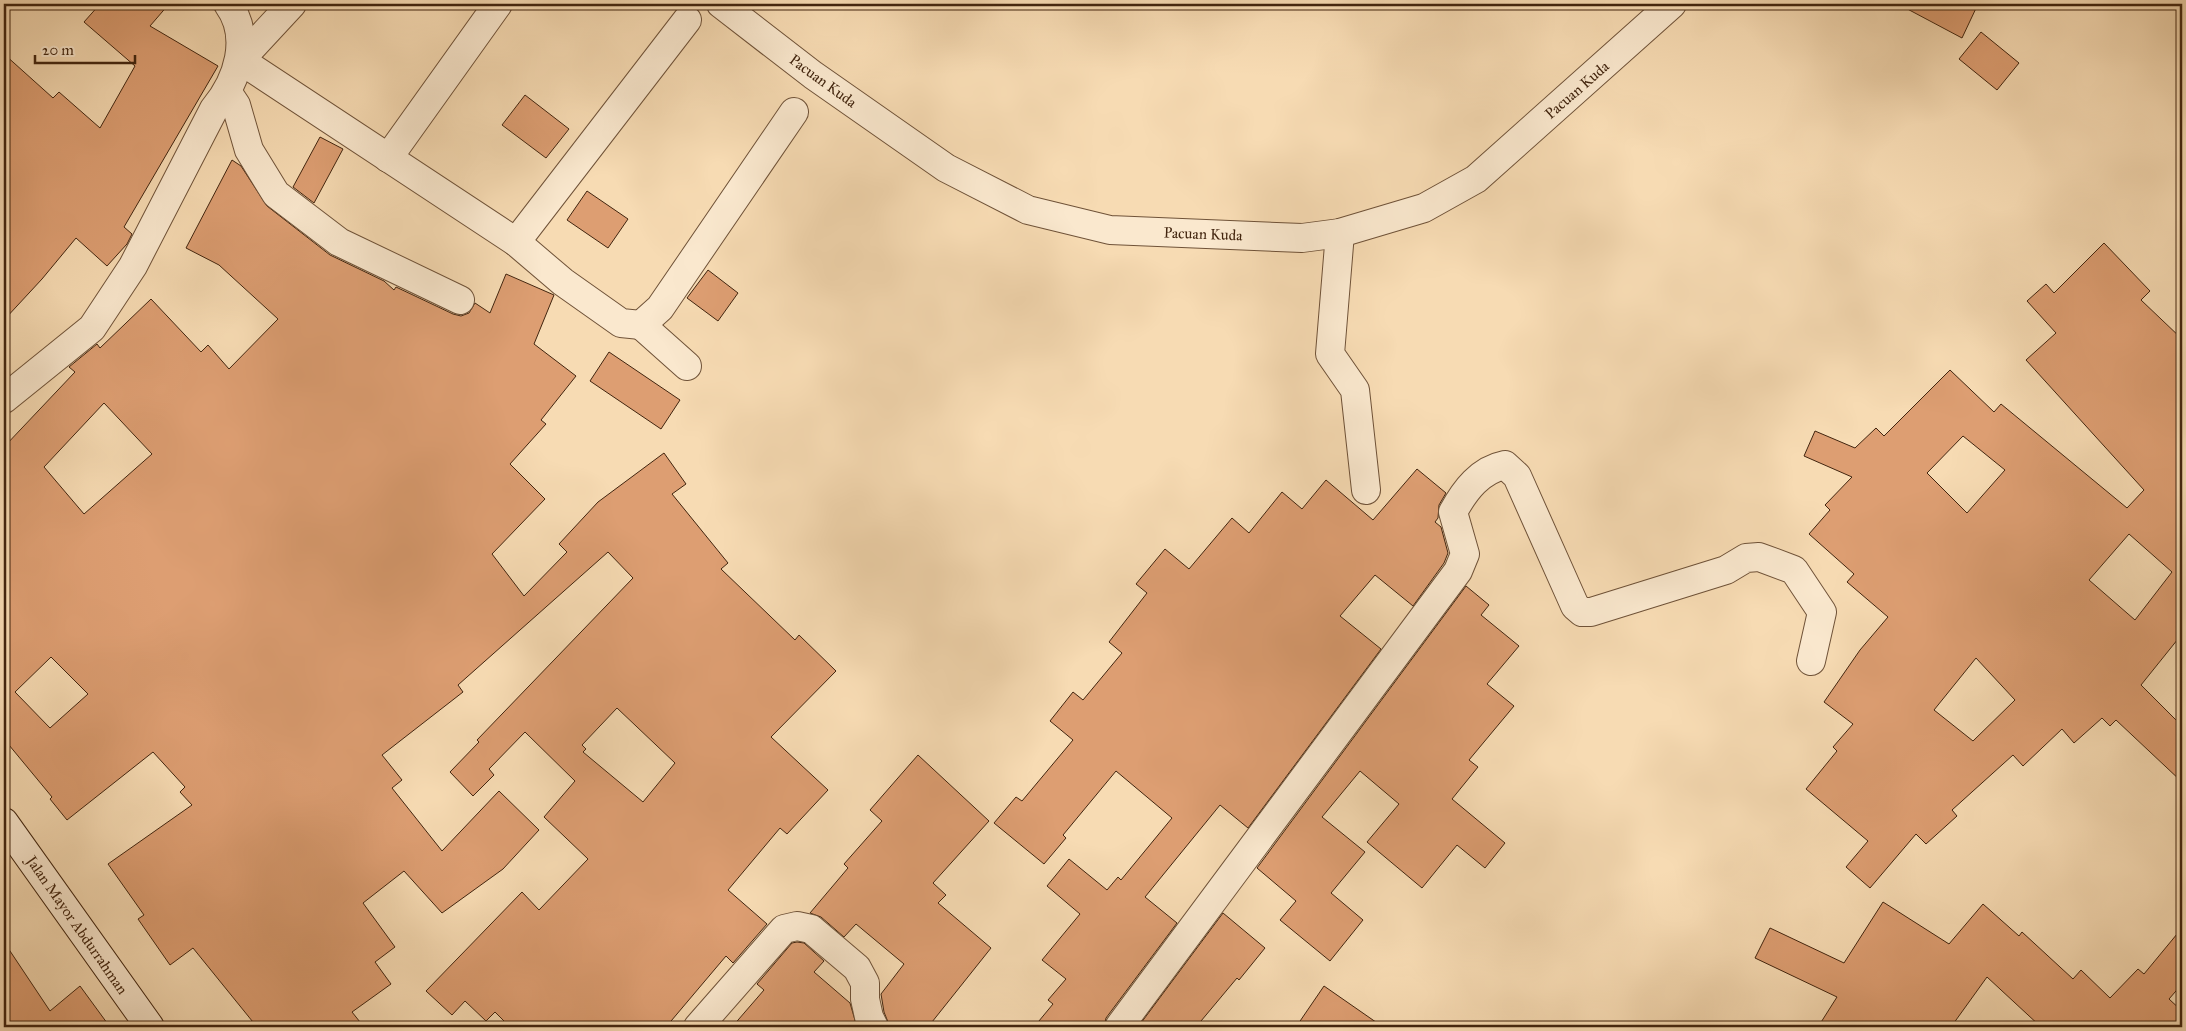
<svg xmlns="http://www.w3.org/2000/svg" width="2186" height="1031" font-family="'IM FELL Great Primer',serif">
  <rect width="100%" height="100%" fill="#f7dbb3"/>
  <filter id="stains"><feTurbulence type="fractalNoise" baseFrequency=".004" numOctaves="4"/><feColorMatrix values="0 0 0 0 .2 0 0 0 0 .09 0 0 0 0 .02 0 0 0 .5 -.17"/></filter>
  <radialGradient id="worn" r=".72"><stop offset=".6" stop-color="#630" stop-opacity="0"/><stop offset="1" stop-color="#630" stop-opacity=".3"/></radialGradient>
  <!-- building -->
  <g fill="#dd9e72" stroke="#42250f" fill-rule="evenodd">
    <path d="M 100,4 L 169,4 L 150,26 L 218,66 L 124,227 L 132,234 L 127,244 L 107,266 L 76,238 L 42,279 L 4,320 L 4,54 L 53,98 L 59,92 L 100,128 L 135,66 L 84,22 Z"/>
    <path d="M 1898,4 L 1978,4 L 1962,38 Z"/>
    <path d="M 1981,32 L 2019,63 L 1997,90 L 1959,59 Z"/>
    <path d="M 525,95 L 569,129 L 546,158 L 502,125 Z"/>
    <path d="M 320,137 L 343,149 L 314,203 L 293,187 Z"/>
    <path d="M 232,160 L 241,166 L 267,206 L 330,255 L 384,281 L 394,290 L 396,287 L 453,314 L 461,316 L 469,313 L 475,303 L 490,313 L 506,274 L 554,295 L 534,344 L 576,376 L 541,420 L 546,424 L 510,464 L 545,499 L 492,554 L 524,596 L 567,552 L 559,544 L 598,502 L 664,453 L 686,484 L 672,494 L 728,563 L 721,569 L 795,640 L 799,635 L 836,671 L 771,737 L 828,790 L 787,834 L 780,828 L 728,890 L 767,924 L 733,963 L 726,956 L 666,1027 L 510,1027 L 495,1012 L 486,1021 L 465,1001 L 452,1015 L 426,991 L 522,892 L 539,910 L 588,859 L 544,817 L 575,781 L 525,732 L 489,769 L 494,775 L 473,796 L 450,772 L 479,742 L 477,740 L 633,578 L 608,552 L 458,685 L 463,692 L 382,755 L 402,780 L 392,788 L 442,851 L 499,791 L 539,830 L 503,869 L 442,913 L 404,871 L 363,903 L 395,947 L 375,962 L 391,984 L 352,1012 L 364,1027 L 257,1027 L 193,948 L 170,965 L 138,919 L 144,915 L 108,864 L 192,805 L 180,792 L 185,787 L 153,752 L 67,820 L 50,799 L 52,797 L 4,739 L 4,447 L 75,372 L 69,367 L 97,344 L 100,348 L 151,299 L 201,352 L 208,345 L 229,369 L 278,319 L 219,265 L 186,248 ZM 104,403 L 152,454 L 84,514 L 44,467 ZM 51,657 L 88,694 L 50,728 L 15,692 ZM 617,708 L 675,763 L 643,802 L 583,752 L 586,749 L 582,745 Z"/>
    <path d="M 587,191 L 628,219 L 608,248 L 567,220 Z"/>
    <path d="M 2104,243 L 2150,291 L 2141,300 L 2182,339 L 2182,634 L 2141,685 L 2182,726 L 2182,782 L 2116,720 L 2110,726 L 2102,718 L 2074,743 L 2062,729 L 2023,766 L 2013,755 L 1952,810 L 1957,816 L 1926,844 L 1916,834 L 1870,888 L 1846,867 L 1868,841 L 1806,789 L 1837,751 L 1833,747 L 1853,724 L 1824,702 L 1860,650 L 1888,617 L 1847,582 L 1854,574 L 1809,534 L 1830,510 L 1825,505 L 1852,477 L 1804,456 L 1815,431 L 1855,448 L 1876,428 L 1884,436 L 1950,370 L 1994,412 L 2001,404 L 2127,508 L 2144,490 L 2026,360 L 2056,333 L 2027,301 L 2046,284 L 2054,293 ZM 1963,436 L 2005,470 L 1967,513 L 1927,473 ZM 2129,534 L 2172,572 L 2135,620 L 2089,580 ZM 1976,658 L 2015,700 L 1973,741 L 1934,710 Z"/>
    <path d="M 708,270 L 738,293 L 718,321 L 687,298 Z"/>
    <path d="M 609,352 L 680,400 L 661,429 L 590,381 Z"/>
    <path d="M 1417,469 L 1446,493 L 1439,505 L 1438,518 L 1435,522 L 1441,527 L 1448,553 L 1444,563 L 1413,606 L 1375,575 L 1340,616 L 1381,649 L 1248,828 L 1220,805 L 1145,897 L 1177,923 L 1106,1018 L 1104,1027 L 1034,1027 L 1053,1004 L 1048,1000 L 1066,979 L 1042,960 L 1080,914 L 1047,886 L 1069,859 L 1107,890 L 1118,877 L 1121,880 L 1172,818 L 1116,771 L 1063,835 L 1066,838 L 1044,864 L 994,823 L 1016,797 L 1022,801 L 1073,740 L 1050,721 L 1073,692 L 1083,700 L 1122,653 L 1109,642 L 1147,593 L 1136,584 L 1165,549 L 1189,569 L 1232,518 L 1249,533 L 1282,492 L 1302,509 L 1326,480 L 1373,520 Z"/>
    <path d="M 1466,586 L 1489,605 L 1481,615 L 1519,646 L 1487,684 L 1514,706 L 1469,760 L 1478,767 L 1452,799 L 1505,843 L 1485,868 L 1457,845 L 1422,888 L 1367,842 L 1399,804 L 1360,771 L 1322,817 L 1365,852 L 1331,893 L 1363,920 L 1330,961 L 1280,920 L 1296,901 L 1257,868 Z"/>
    <path d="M 918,755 L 989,821 L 933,883 L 946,895 L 938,903 L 991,948 L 928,1027 L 890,1027 L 884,1012 L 881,994 L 904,964 L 856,924 L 844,937 L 821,917 L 810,913 L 848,868 L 844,864 L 882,821 L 870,810 Z"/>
    <path d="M 1883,902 L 1949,944 L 1983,904 L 2019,936 L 2022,932 L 2073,979 L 2081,970 L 2110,998 L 2138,969 L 2144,974 L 2182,928 L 2182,984 L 2169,999 L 2182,1011 L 2182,1027 L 2041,1027 L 1987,977 L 1951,1027 L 1818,1027 L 1837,997 L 1755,958 L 1770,928 L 1844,963 Z"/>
    <path d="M 1223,913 L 1265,948 L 1239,980 L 1237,978 L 1196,1027 L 1138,1027 Z"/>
    <path d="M 4,942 L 50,1011 L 80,986 L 110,1027 L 4,1027 Z"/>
    <path d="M 797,942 L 804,943 L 824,961 L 814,972 L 850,1003 L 857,1027 L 732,1027 L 764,990 L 757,984 L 792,943 Z"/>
    <path d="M 1324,986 L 1383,1027 L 1296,1027 Z"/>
  </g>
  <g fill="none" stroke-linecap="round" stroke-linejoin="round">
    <!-- street casing -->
    <g stroke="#6f5238" stroke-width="30">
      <g id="street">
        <path d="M 292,4 L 240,60 L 516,242 L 563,282 L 621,323 L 641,325 L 660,308 L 794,112"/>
        <path d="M 721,4 L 813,75 L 946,168 L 1028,210 L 1110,230 L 1302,238 L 1340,233 L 1424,208 L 1476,179 L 1672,4"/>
        <path d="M 228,93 L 236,105 L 249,150 L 276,194 L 339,242 L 460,300"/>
        <path d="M 388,158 L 498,4"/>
        <path d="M 1340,233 L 1330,354 L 1355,390 L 1366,490"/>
        <path d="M 516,242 L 687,20"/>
        <path d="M 641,325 L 687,366"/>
        <path d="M 4,399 L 92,328 L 133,266 L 214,109 C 238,80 252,37 228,4"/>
        <path d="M 698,1027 L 784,929 L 797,926 L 811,929 L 857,968 L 865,983 L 865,999 L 869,1017 L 874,1027"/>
        <path d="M 1119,1027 L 1458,571 L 1465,554 L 1453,512 C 1465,490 1480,470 1505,465 L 1517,476 L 1575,606 L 1582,612 L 1591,612 L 1726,570 L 1746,558 L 1759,557 L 1794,570 L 1822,612 L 1811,661"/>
      </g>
    </g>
    <!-- secondary casing -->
    <g stroke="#42250f" stroke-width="30">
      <path id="secondary" d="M 4,822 L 150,1027"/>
    </g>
    <!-- street -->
    <use href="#street" stroke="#fae8ce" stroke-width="28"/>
    <!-- secondary -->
    <use href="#secondary" stroke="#fae8ce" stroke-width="28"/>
  </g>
  <g text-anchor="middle" stroke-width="4" stroke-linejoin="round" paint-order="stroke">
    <!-- street labels -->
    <g font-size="15" fill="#42250f" stroke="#fae8ce">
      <text transform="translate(823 81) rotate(36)" y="5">Pacuan Kuda</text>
      <text transform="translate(1577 90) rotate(-41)" y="5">Pacuan Kuda</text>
      <text transform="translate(1203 234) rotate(2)" y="5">Pacuan Kuda</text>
      <text transform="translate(77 925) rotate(55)" y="5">Jalan Mayor Abdurrahman</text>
    </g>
  </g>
  <!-- margin -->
  <rect width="2186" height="1031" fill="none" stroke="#f7dbb3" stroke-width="20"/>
  <rect x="5" y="5" width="2176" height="1021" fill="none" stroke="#42250f" stroke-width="2.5"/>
  <rect x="10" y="10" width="2166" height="1011" fill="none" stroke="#42250f"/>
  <!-- scale -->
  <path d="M35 55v8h100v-8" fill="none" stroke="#42250f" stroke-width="2.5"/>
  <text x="42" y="55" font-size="15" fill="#42250f" stroke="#fae8ce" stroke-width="4" paint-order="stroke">20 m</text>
  <rect width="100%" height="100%" filter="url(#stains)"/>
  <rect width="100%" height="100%" fill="url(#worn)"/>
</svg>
